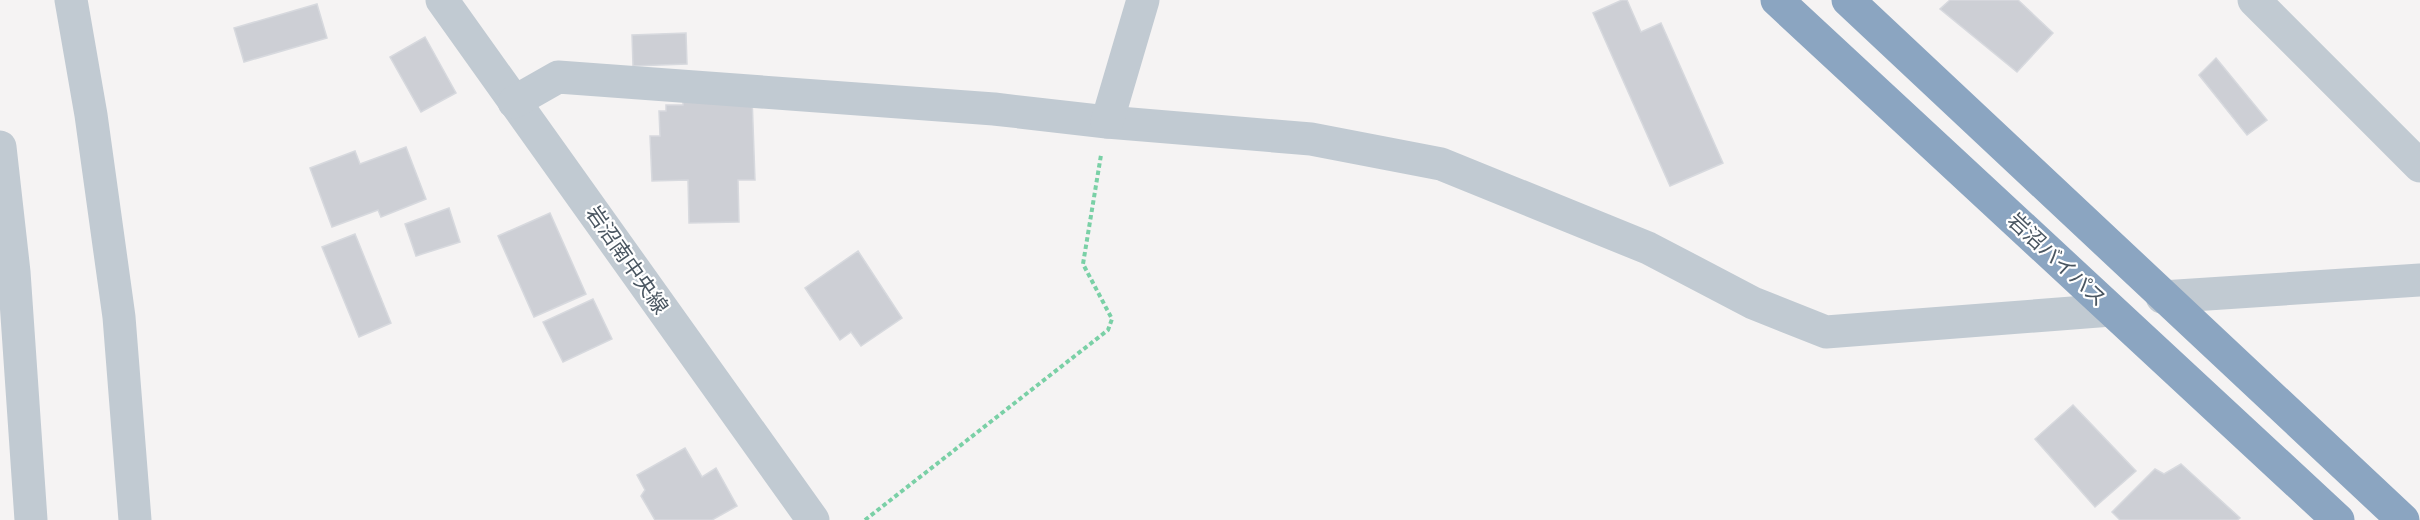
<svg xmlns="http://www.w3.org/2000/svg" width="2420" height="520" font-family="Cabin,'Noto Sans JP',sans-serif">
  <rect width="100%" height="100%" fill="#f5f3f3"/>
  <!-- building -->
  <g fill="#cdcfd5" stroke="#d7d9de" stroke-width="1.5">
    <path d="M 1622,0 L 1627,0 L 1641,32 L 1661,23 L 1723,163 L 1670,186 L 1593,13 Z"/>
    <path d="M 1950,0 L 2018,0 L 2053,33 L 2017,72 L 1940,9 Z"/>
    <path d="M 317,4 L 327,38 L 244,62 L 234,28 Z"/>
    <path d="M 686,33 L 687,64 L 633,66 L 632,35 Z"/>
    <path d="M 425,37 L 456,93 L 421,112 L 390,57 Z"/>
    <path d="M 2216,58 L 2267,120 L 2247,135 L 2199,75 Z"/>
    <path d="M 752,96 L 755,180 L 738,180 L 739,222 L 689,223 L 688,180 L 652,181 L 650,136 L 660,136 L 659,111 L 666,111 L 666,105 L 683,105 L 683,97 Z"/>
    <path d="M 406,147 L 426,199 L 381,217 L 378,210 L 332,227 L 310,168 L 355,151 L 360,164 Z"/>
    <path d="M 449,208 L 460,242 L 416,256 L 405,224 Z"/>
    <path d="M 550,213 L 586,294 L 534,317 L 498,236 Z"/>
    <path d="M 355,234 L 391,323 L 359,337 L 322,247 Z"/>
    <path d="M 858,251 L 902,318 L 861,346 L 851,332 L 840,340 L 805,288 Z"/>
    <path d="M 593,299 L 612,339 L 563,362 L 543,322 Z"/>
    <path d="M 2073,405 L 2136,471 L 2095,507 L 2035,439 Z"/>
    <path d="M 685,448 L 702,477 L 716,468 L 737,506 L 712,520 L 655,520 L 641,496 L 645,490 L 637,475 Z"/>
    <path d="M 2181,464 L 2240,518 L 2237,520 L 2120,520 L 2112,512 L 2155,469 L 2164,474 Z"/>
  </g>
  <g fill="none" stroke-linecap="round" stroke-linejoin="round">
    <!-- path -->
    <path stroke="#7ad0a6" stroke-width="4" stroke-dasharray="4.5 3" stroke-linecap="butt" d="M 865,520 L 1108,330 L 1112,319 L 1083,264 L 1101,155"/>
    <!-- minor -->
    <g stroke="#c1cad2" stroke-width="33">
      <path d="M 71,0 L 91,115 L 119,317 L 135,520"/>
      <path d="M 442,0 L 813,520"/>
      <path d="M 2254,0 L 2420,166"/>
      <path d="M 514,102 L 558,77 L 994,109 L 1107,122 L 1311,139 L 1441,164 L 1648,248 L 1753,303 L 1826,332 L 2111,310"/>
      <path d="M 1107,122 L 1143,0"/>
      <path d="M 0,147 L 14,272 L 31,520"/>
      <path d="M 2162,297 L 2420,280"/>
    </g>
    <!-- highway -->
    <g stroke="#8ba5c1" stroke-width="33">
      <path d="M 1777,0 L 2338,520"/>
      <path d="M 1848,0 L 2403,520"/>
    </g>
  </g>
  <g text-anchor="middle" stroke-width="4.5" stroke-linejoin="round" paint-order="stroke">
    <!-- street labels -->
    <g font-size="21" fill="#4a5661" stroke="#fff">
      <text transform="translate(627 260) rotate(55)" y="7">岩沼南中央線</text>
      <text transform="translate(2057 260) rotate(43)" y="7">岩沼バイパス</text>
    </g>
  </g>
</svg>
